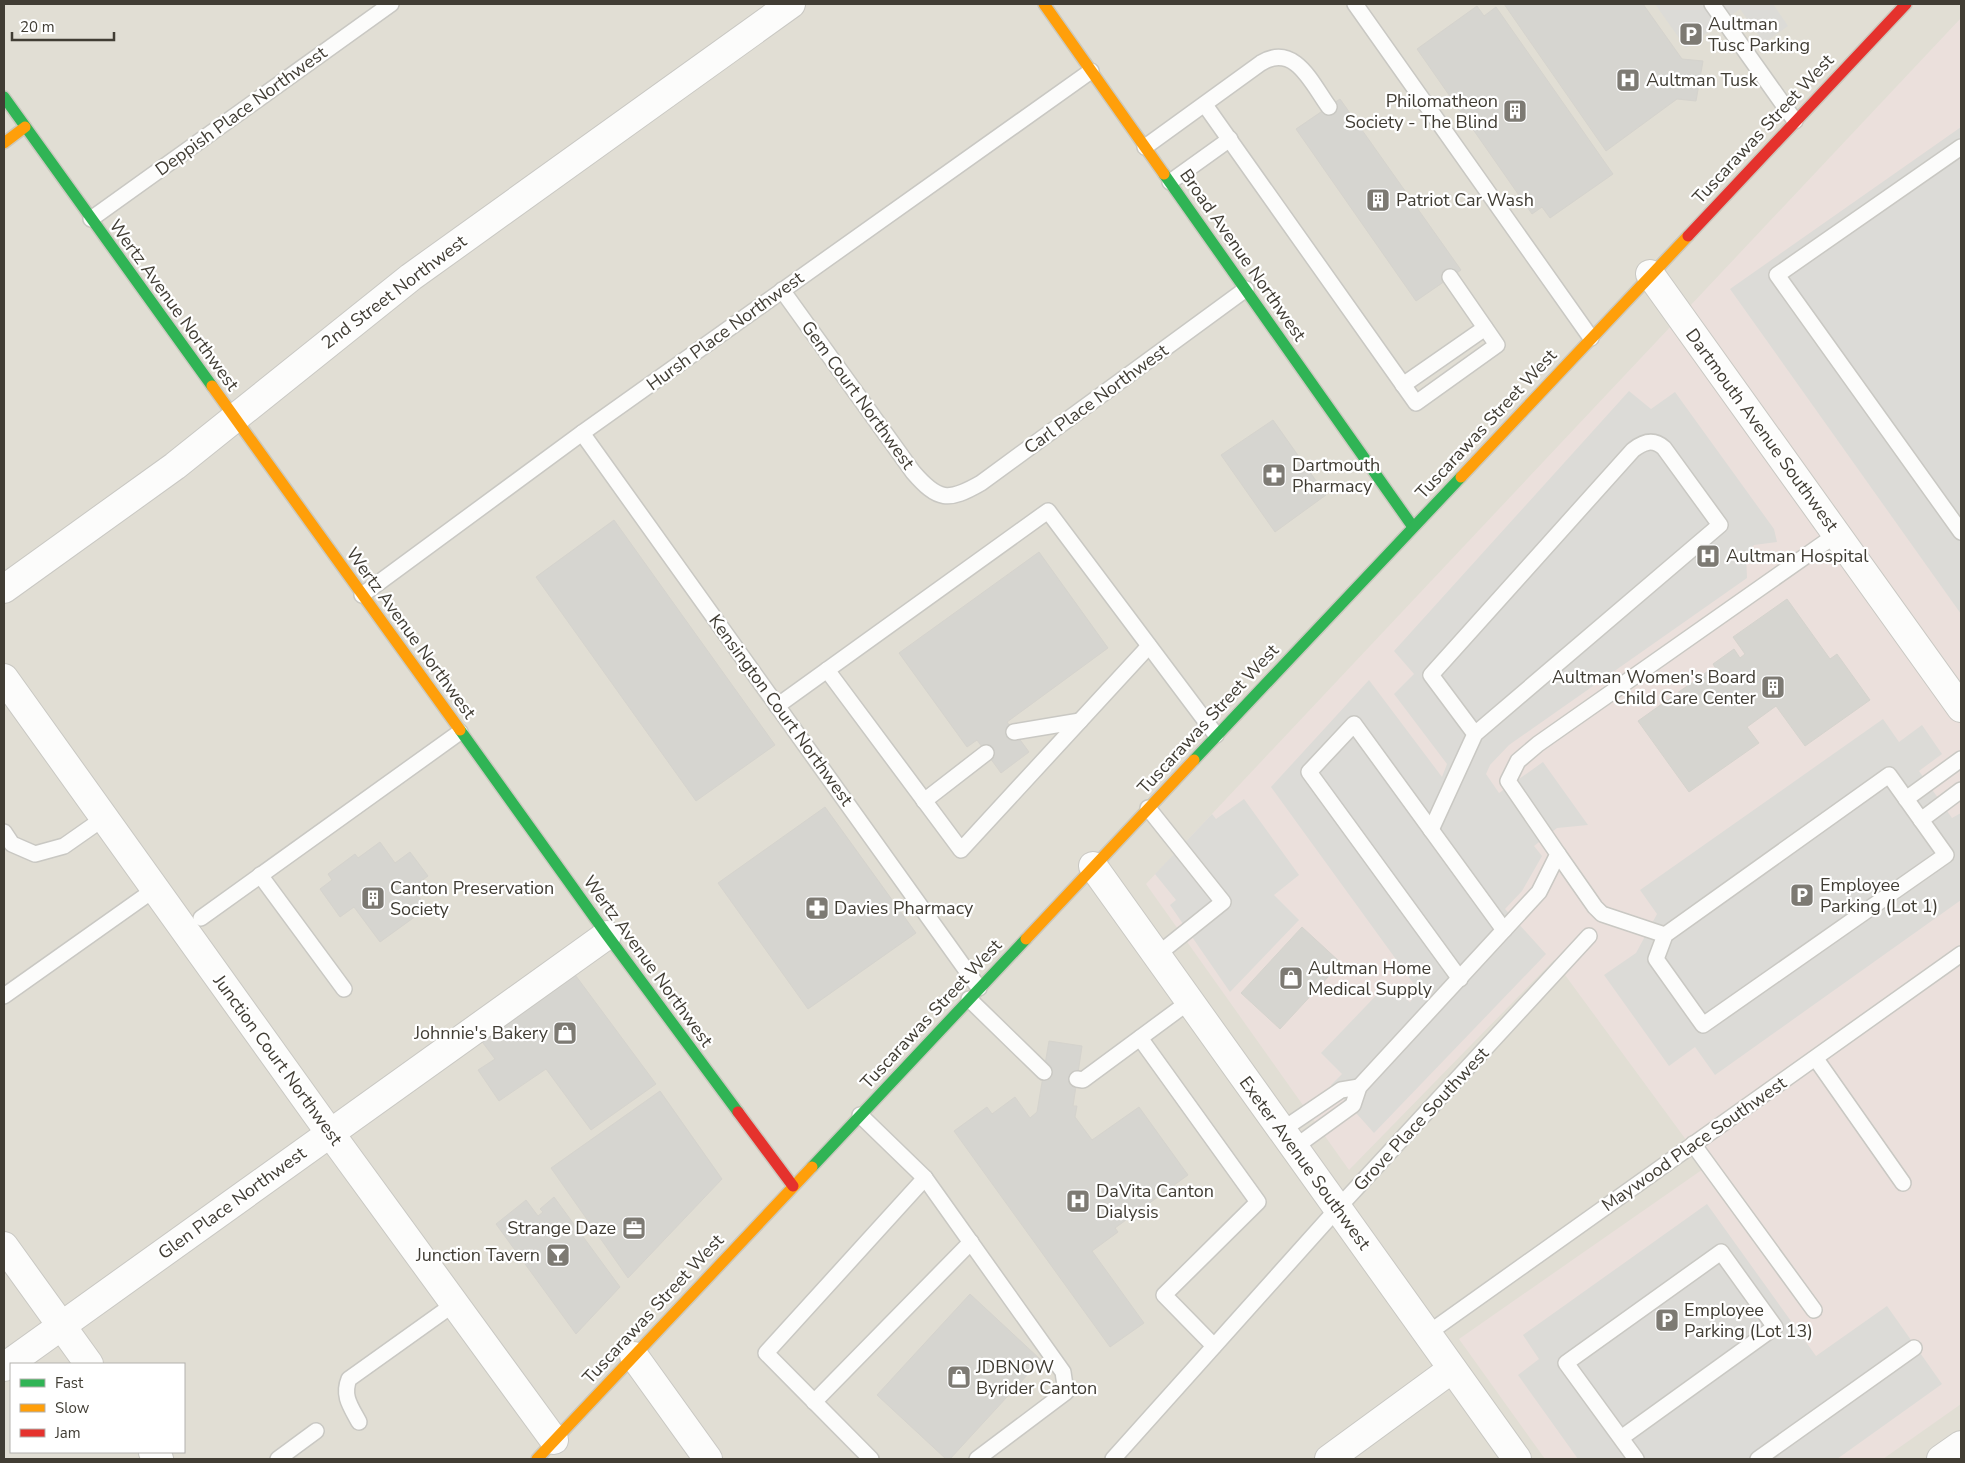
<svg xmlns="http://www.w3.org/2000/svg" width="1965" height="1463" font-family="'Nunito Sans',sans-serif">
  <rect width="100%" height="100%" fill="#edece7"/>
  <!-- residential -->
  <path fill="#e1ded4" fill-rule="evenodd" d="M 4,4 L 1961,4 L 1961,1459 L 4,1459 ZM 11,1364 L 184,1364 L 184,1452 L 11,1452 Z"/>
  <!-- medical -->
  <path fill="#ebe0dc" d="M 1961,18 L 1961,1404 L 1883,1459 L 1545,1459 L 1459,1339 L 1706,1167 L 1554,960 L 1349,1170 L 1146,884 Z"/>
  <!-- parking -->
  <g fill="#dcdbd7">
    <path d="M 1655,4 L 1773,4 L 1788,26 L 1764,43 L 1740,9 L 1686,48 Z"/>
    <path d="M 1961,127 L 1961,614 L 1730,289 Z"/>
    <path d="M 1629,391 L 1651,409 L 1675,392 L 1774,529 L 1777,542 L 1754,545 L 1746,554 L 1747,578 L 1509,745 L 1490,765 L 1486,774 L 1499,793 L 1543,762 L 1588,825 L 1557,828 L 1534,846 L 1542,856 L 1522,891 L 1505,909 L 1546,954 L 1374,1133 L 1331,1085 L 1342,1074 L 1321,1053 L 1388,983 L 1410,1002 L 1419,991 L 1271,787 L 1369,680 L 1442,777 L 1447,764 L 1394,694 L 1414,674 L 1394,651 Z"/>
    <path d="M 1883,719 L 1899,742 L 1922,725 L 1942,754 L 1919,771 L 1952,818 L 1961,813 L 1961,900 L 1715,1075 L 1695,1047 L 1669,1066 L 1604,975 L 1636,953 L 1657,914 L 1640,890 Z"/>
    <path d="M 1244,799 L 1299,875 L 1274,895 L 1299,920 L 1230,992 L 1170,905 L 1176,900 L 1155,874 L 1212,814 L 1216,819 Z"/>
    <path d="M 1707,1204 L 1816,1356 L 1887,1306 L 1942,1384 L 1837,1459 L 1578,1459 L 1518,1375 L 1539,1359 L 1523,1335 Z"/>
  </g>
  <!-- building -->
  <g fill="#d6d5d0" stroke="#d5d3cd">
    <path d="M 1504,4 L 1643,4 L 1682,59 L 1703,61 L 1696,101 L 1677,99 L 1606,151 Z"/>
    <path d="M 1477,6 L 1484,16 L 1496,7 L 1613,174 L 1550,218 L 1542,207 L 1532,214 L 1417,49 Z"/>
    <path d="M 1340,99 L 1461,270 L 1416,301 L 1296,129 Z"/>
    <path d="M 1273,420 L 1326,495 L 1275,532 L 1221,455 Z"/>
    <path d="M 614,520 L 775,745 L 696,801 L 536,577 Z"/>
    <path d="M 1039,552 L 1108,648 L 1007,722 L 1029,752 L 1001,773 L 977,740 L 967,747 L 899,653 Z"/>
    <path d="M 1787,599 L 1830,659 L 1837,654 L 1870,700 L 1805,746 L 1776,706 L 1747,727 L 1759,743 L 1689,792 L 1638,721 L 1711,669 L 1715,674 L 1718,672 L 1713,664 L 1734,649 L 1740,658 L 1745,654 L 1733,637 Z"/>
    <path d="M 825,807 L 916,933 L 808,1009 L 718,883 Z"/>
    <path d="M 380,842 L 395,863 L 410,852 L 428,876 L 412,888 L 427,908 L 380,942 L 354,907 L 340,917 L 320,889 L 332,880 L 328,874 L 355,854 L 358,858 Z"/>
    <path d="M 1302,927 L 1341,963 L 1280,1029 L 1241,993 Z"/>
    <path d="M 573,972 L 656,1084 L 591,1130 L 546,1069 L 499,1101 L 478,1070 L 495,1059 L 480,1039 Z"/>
    <path d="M 1049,1041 L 1082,1046 L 1073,1106 L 1077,1106 L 1075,1117 L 1092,1140 L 1139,1107 L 1188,1175 L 1115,1228 L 1118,1232 L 1092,1251 L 1144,1323 L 1110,1347 L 954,1131 L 987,1107 L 992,1114 L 1015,1097 L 1030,1118 L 1037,1112 Z"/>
    <path d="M 660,1091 L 722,1179 L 628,1278 L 551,1168 Z"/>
    <path d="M 554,1197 L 620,1287 L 576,1334 L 496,1224 L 526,1200 L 538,1216 L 543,1212 L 540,1209 Z"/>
    <path d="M 970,1294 L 1041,1360 L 950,1459 L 946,1459 L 877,1395 Z"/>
  </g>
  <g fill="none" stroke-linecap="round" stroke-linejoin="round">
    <!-- lane casing -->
    <g stroke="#c9c8c3" stroke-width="18">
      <g id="lane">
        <path d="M 1355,4 L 1591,338"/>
        <path d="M 1712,4 L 1795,121"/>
        <path d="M 1205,105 L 1416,403 L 1497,345 L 1450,277"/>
        <path d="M 1145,147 L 1261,63 C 1295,42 1312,84 1329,107"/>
        <path d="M 1961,147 L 1777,275 L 1961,532"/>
        <path d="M 1170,182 L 1230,139"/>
        <path d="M 91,219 L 391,4"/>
        <path d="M 782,290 L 913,472 C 938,501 948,502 981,483 L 1246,289"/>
        <path d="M 1403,385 L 1485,328"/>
        <path d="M 582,433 L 979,988"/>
        <path d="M 362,595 L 582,433 L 1091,71"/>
        <path d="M 827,670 L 961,850 L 1149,646"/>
        <path d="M 777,706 L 1048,511 L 1216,735"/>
        <path d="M 1014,732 L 1080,721"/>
        <path d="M 1889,775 L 1946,855 L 1703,1025 L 1656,959 L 1665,935 Z"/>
        <path d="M 1906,799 L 1961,759"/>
        <path d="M 924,801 L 986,753"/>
        <path d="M 1148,808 L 1223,902 L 1157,955"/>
        <path d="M 1921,820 L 1961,790"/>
        <path d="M 1431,830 L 1475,734 L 1720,525 L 1664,448 C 1653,438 1643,442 1633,450 L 1431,675 L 1475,734"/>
        <path d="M 4,832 L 12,844 L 35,854 L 64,846 L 104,818"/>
        <path d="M 1558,854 L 1595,907 L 1602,914 L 1665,935"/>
        <path d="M 260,875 L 344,989"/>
        <path d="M 201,918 L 460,732"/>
        <path d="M 1460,979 L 1309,772 L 1354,724 L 1504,930"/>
        <path d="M 4,996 L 155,889"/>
        <path d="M 969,999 L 1044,1072"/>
        <path d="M 1140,1038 L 1258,1202 L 1164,1295 L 1214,1346"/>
        <path d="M 1816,1059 L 1903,1183"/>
        <path d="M 1077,1079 L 1083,1080 L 1190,1001"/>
        <path d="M 860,1115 L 925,1178 L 1063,1372 L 1066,1392 L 977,1459"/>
        <path d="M 1282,1130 L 1341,1090 L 1359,1087"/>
        <path d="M 1693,1144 L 1814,1310"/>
        <path d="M 1295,1147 L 1353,1105 L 1359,1087 L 1539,892 L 1558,854 L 1508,781 L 1518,761 L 1538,744 L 1837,534"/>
        <path d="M 1427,1334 L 1961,954"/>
        <path d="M 814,1402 L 971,1242"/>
        <path d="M 359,1422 C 351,1407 342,1396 349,1379 L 454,1304"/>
        <path d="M 1621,1438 L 1775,1327 L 1721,1252 L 1566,1363 L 1636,1459"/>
        <path d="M 278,1459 L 316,1431"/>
        <path d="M 871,1459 L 766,1353 L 925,1178"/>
        <path d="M 1113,1459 L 1338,1208 L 1589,936"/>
        <path d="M 1758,1459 L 1914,1348"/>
      </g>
    </g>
    <!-- street casing -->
    <g stroke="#c9c8c3" stroke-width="30">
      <g id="street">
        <path d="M 1650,274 L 1961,708"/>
        <path d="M 4,589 L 175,466 L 411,277 L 791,4"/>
        <path d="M 4,678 L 330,1133 L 554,1440"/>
        <path d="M 1093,866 L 1517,1459"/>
        <path d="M 4,1246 L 89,1364"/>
        <path d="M 634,1356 L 708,1459"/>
        <path d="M 4,1367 L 607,935"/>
        <path d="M 153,1452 L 159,1459"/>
        <path d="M 1329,1459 L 1452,1369"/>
        <path d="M 1941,1459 L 1961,1445"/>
      </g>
    </g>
    <!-- fast casing -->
    <g stroke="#cbc9bf" stroke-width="14">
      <g id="fast">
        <path d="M 4,97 L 212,386"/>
        <path d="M 1164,174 L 1413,527"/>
        <path d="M 460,730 L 607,935 L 738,1112"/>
        <path d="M 1194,760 L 1461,477"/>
        <path d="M 812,1167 L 1026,939"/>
      </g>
    </g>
    <!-- slow casing -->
    <g stroke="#cbc9bf" stroke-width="14">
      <g id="slow">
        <path d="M 1044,4 L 1164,174"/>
        <path d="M 4,143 L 25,127"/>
        <path d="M 212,386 L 460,730"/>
        <path d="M 1461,477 L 1688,236"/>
        <path d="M 1026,939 L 1194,760"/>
        <path d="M 537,1459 L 812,1167"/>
      </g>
    </g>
    <!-- jam casing -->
    <g stroke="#cbc9bf" stroke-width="14">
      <g id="jam">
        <path d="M 1688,236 L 1906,4"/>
        <path d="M 738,1112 L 793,1186"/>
      </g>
    </g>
    <!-- lane -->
    <use href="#lane" stroke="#fcfcfb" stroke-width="15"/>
    <!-- street -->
    <use href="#street" stroke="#fcfcfb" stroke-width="28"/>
    <!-- fast -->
    <use href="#fast" stroke="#30b455" stroke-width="11"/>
    <!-- slow -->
    <use href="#slow" stroke="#ff9f0a" stroke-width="11"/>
    <!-- jam -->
    <use href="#jam" stroke="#e5322d" stroke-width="11"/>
  </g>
  <!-- icons -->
  <defs>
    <g id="parking-square" transform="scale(1.25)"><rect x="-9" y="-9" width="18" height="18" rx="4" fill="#7d7a73" stroke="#fff"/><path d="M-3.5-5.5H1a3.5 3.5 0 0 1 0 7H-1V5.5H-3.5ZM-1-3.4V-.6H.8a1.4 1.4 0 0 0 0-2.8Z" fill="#fff"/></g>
    <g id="hospital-square" transform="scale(1.25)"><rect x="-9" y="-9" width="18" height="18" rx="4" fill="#7d7a73" stroke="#fff"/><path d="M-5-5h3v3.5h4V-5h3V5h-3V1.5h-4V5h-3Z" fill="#fff"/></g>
    <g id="building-square" transform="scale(1.25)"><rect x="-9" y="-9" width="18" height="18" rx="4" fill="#7d7a73" stroke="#fff"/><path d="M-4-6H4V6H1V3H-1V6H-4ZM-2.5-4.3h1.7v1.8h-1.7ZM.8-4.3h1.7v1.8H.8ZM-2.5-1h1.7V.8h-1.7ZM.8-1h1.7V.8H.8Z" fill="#fff"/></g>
    <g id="pharmacy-square" transform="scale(1.25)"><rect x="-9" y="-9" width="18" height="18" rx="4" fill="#7d7a73" stroke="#fff"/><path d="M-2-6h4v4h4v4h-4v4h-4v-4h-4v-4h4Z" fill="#fff"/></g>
    <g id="shop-square" transform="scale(1.25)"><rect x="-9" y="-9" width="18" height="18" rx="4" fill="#7d7a73" stroke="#fff"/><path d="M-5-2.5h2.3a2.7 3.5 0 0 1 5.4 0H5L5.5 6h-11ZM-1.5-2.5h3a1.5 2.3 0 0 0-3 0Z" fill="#fff"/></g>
    <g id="office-square" transform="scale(1.25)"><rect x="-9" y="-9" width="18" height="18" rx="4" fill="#7d7a73" stroke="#fff"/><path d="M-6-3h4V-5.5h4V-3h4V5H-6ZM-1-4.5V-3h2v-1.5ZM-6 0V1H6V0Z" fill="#fff"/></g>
    <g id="bar-square" transform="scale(1.25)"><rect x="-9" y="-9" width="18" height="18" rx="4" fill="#7d7a73" stroke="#fff"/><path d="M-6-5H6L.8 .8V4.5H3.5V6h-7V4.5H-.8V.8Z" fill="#fff"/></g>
  </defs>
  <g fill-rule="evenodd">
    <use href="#parking-square" x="1691" y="34"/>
    <use href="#hospital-square" x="1628" y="80"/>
    <use href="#building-square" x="1515" y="111"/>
    <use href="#building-square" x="1378" y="200"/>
    <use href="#pharmacy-square" x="1274" y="475"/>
    <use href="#hospital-square" x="1708" y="556"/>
    <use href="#building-square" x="1773" y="687"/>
    <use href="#parking-square" x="1802" y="895"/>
    <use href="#building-square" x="373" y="898"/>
    <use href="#pharmacy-square" x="817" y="908"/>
    <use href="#shop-square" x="1291" y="978"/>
    <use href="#shop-square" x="565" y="1033"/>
    <use href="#hospital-square" x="1078" y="1201"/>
    <use href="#office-square" x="634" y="1228"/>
    <use href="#bar-square" x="558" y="1255"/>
    <use href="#parking-square" x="1667" y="1320"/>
    <use href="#shop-square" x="959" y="1377"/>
  </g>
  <g text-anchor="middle" stroke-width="4.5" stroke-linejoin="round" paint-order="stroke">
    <!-- poi labels -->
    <g font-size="18" fill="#413d34" stroke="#fff" text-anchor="start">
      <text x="1708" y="30">Aultman<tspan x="1708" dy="21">Tusc Parking</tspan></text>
      <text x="1646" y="86">Aultman Tusk</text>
      <text x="1498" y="107" text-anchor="end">Philomatheon<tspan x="1498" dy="21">Society - The Blind</tspan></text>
      <text x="1396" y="206">Patriot Car Wash</text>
      <text x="1292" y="471">Dartmouth<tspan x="1292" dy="21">Pharmacy</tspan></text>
      <text x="1726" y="562">Aultman Hospital</text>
      <text x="1756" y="683" text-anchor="end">Aultman Women's Board<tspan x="1756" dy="21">Child Care Center</tspan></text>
      <text x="1820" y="891">Employee<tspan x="1820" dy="21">Parking (Lot 1)</tspan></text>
      <text x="390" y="894">Canton Preservation<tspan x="390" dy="21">Society</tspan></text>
      <text x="834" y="914">Davies Pharmacy</text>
      <text x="1308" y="974">Aultman Home<tspan x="1308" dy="21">Medical Supply</tspan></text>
      <text x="548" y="1039" text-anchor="end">Johnnie's Bakery</text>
      <text x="1096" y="1197">DaVita Canton<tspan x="1096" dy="21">Dialysis</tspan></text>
      <text x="616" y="1234" text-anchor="end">Strange Daze</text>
      <text x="540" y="1261" text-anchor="end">Junction Tavern</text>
      <text x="1684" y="1316">Employee<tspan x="1684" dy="21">Parking (Lot 13)</tspan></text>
      <text x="976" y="1373">JDBNOW<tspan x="976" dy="21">Byrider Canton</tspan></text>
    </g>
    <!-- street labels -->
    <g font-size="18" fill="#413d34" stroke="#fff">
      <text transform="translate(241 111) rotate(-36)" y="6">Deppish Place Northwest</text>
      <text transform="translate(1763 129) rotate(-47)" y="6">Tuscarawas Street West</text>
      <text transform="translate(1243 255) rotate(55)" y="6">Broad Avenue Northwest</text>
      <text transform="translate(394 292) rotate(-37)" y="6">2nd Street Northwest</text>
      <text transform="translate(174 305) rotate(54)" y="6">Wertz Avenue Northwest</text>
      <text transform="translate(725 331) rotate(-36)" y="6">Hursh Place Northwest</text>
      <text transform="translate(858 395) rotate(54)" y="6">Gem Court Northwest</text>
      <text transform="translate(1096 399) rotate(-36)" y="6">Carl Place Northwest</text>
      <text transform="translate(1486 424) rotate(-47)" y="6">Tuscarawas Street West</text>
      <text transform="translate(1762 430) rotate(54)" y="6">Dartmouth Avenue Southwest</text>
      <text transform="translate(411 633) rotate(54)" y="6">Wertz Avenue Northwest</text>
      <text transform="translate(781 710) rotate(54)" y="6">Kensington Court Northwest</text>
      <text transform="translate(1208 719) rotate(-47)" y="6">Tuscarawas Street West</text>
      <text transform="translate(648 961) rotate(54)" y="6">Wertz Avenue Northwest</text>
      <text transform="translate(931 1014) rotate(-47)" y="6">Tuscarawas Street West</text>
      <text transform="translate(278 1060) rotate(54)" y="6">Junction Court Northwest</text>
      <text transform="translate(1421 1119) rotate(-47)" y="6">Grove Place Southwest</text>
      <text transform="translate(1694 1144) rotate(-35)" y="6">Maywood Place Southwest</text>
      <text transform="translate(1305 1163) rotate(54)" y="6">Exeter Avenue Southwest</text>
      <text transform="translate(232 1203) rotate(-36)" y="6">Glen Place Northwest</text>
      <text transform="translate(653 1309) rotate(-47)" y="6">Tuscarawas Street West</text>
    </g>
  </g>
  <!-- border -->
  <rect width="1965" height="1463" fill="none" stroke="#413d34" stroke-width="10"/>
  <!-- legend -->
  <rect x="10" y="1363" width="175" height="90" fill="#ffffff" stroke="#b3b1ae"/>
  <rect x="20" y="1379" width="25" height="8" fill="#30b455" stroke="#b3b1ae"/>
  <text x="55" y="1388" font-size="15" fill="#413d34">Fast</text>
  <rect x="20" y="1404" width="25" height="8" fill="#ff9f0a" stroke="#b3b1ae"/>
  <text x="55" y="1413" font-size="15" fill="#413d34">Slow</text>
  <rect x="20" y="1429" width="25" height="8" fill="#e5322d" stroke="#b3b1ae"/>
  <text x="55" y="1438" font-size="15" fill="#413d34">Jam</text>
  <!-- scale -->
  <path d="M12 32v8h102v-8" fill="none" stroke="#413d34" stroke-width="2.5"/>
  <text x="20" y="32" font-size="15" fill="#413d34" stroke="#ffffff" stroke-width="4" paint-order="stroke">20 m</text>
</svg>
